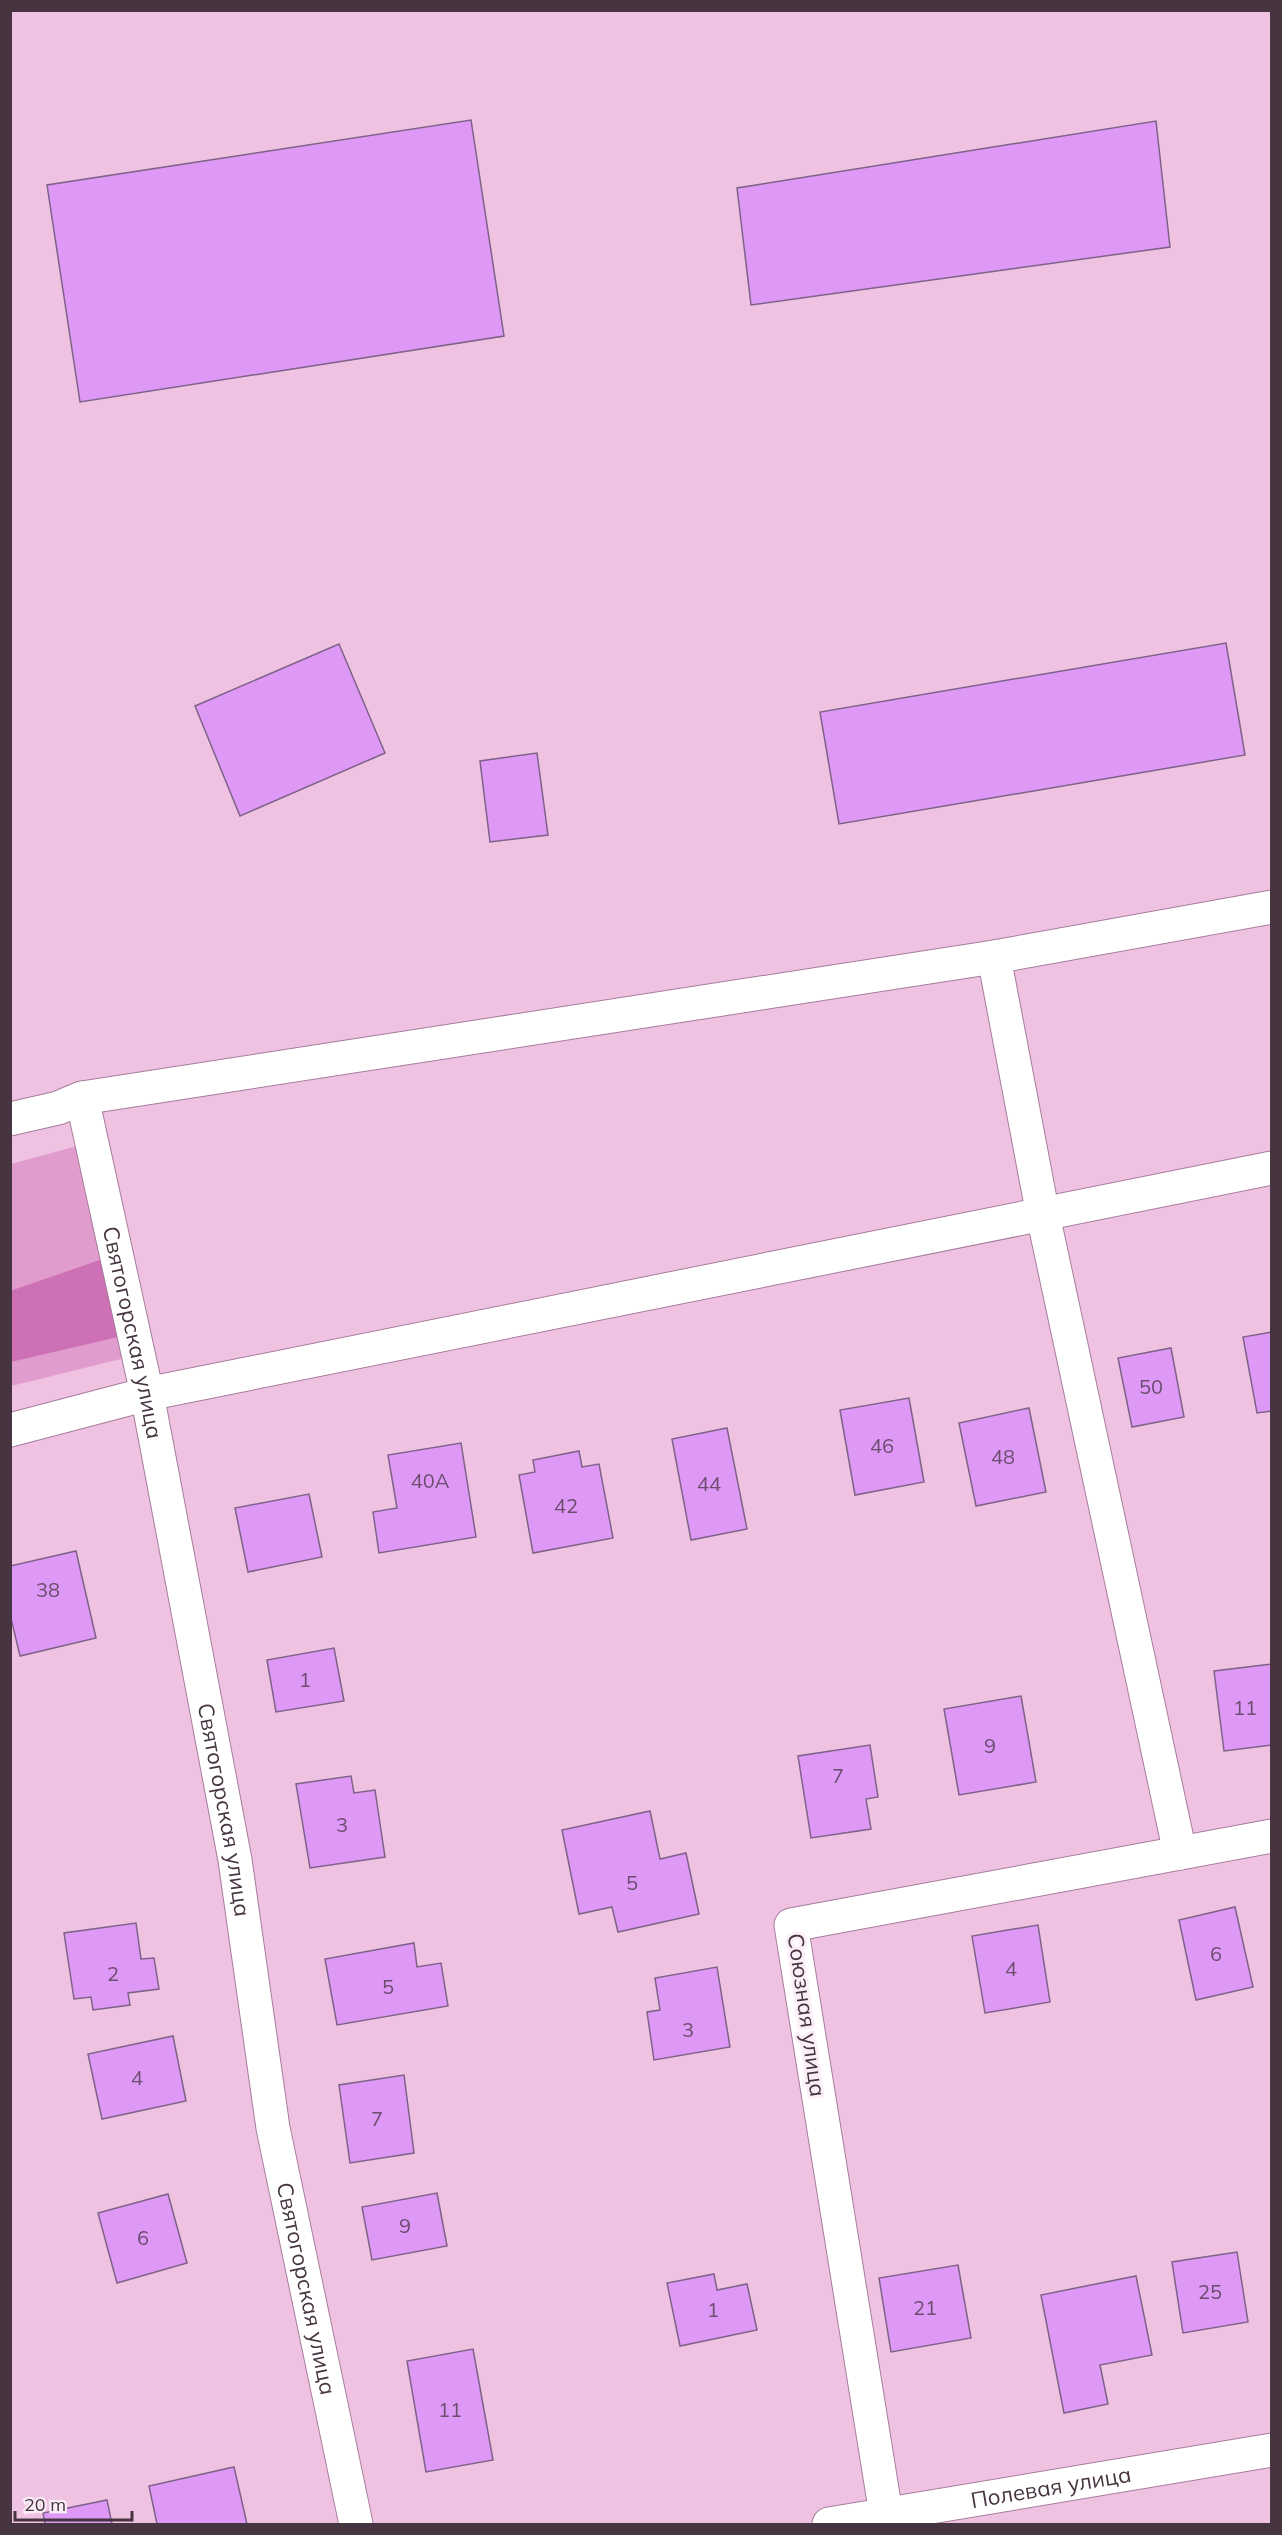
<svg xmlns="http://www.w3.org/2000/svg" width="1282" height="2535" font-family="Mulish,sans-serif">
  <rect width="100%" height="100%" fill="#efc2e2"/>
  <!-- green -->
  <g fill="#e09ccd">
    <path d="M 77,1146 L 108,1257 L 11,1291 L 11,1164 Z"/>
    <path d="M 123,1336 L 121,1359 L 11,1386 L 10,1362 Z"/>
  </g>
  <!-- forest -->
  <path fill="#ce70b6" d="M 108,1257 L 123,1336 L 11,1362 L 10,1291 Z"/>
  <!-- building -->
  <g fill="#de99f6" stroke="#7e6288" stroke-width="1.5">
    <path d="M 471,120 L 504,336 L 80,402 L 47,185 Z"/>
    <path d="M 1156,121 L 1170,247 L 751,305 L 737,188 Z"/>
    <path d="M 1226,643 L 1245,755 L 839,824 L 820,712 Z"/>
    <path d="M 339,644 L 385,753 L 240,816 L 195,706 Z"/>
    <path d="M 537,753 L 548,835 L 490,842 L 480,761 Z"/>
    <path d="M 1272,1332 L 1272,1411 L 1257,1413 L 1243,1337 Z"/>
    <path d="M 1171,1348 L 1184,1417 L 1132,1427 L 1118,1358 Z"/>
    <path d="M 909,1398 L 924,1482 L 855,1495 L 840,1410 Z"/>
    <path d="M 1029,1408 L 1046,1492 L 976,1506 L 959,1423 Z"/>
    <path d="M 727,1428 L 747,1529 L 691,1540 L 672,1439 Z"/>
    <path d="M 461,1443 L 476,1537 L 379,1553 L 373,1512 L 397,1508 L 388,1455 Z"/>
    <path d="M 579,1451 L 582,1467 L 599,1464 L 613,1538 L 533,1553 L 519,1475 L 535,1472 L 533,1460 Z"/>
    <path d="M 309,1494 L 322,1557 L 248,1572 L 235,1508 Z"/>
    <path d="M 76,1551 L 96,1638 L 20,1656 L 10,1614 L 10,1566 Z"/>
    <path d="M 334,1648 L 344,1701 L 276,1712 L 267,1660 Z"/>
    <path d="M 1272,1664 L 1272,1745 L 1224,1751 L 1214,1671 Z"/>
    <path d="M 1021,1696 L 1036,1782 L 959,1795 L 944,1709 Z"/>
    <path d="M 870,1745 L 878,1797 L 866,1799 L 871,1829 L 811,1838 L 798,1756 Z"/>
    <path d="M 351,1776 L 354,1793 L 375,1790 L 385,1857 L 310,1868 L 296,1784 Z"/>
    <path d="M 650,1811 L 660,1859 L 686,1853 L 699,1914 L 618,1932 L 612,1907 L 579,1914 L 562,1830 Z"/>
    <path d="M 1235,1907 L 1253,1987 L 1196,2000 L 1179,1920 Z"/>
    <path d="M 136,1923 L 141,1959 L 154,1958 L 159,1989 L 128,1993 L 130,2005 L 93,2010 L 91,1997 L 74,1999 L 64,1933 Z"/>
    <path d="M 1038,1925 L 1050,2002 L 985,2013 L 972,1936 Z"/>
    <path d="M 414,1943 L 417,1967 L 441,1963 L 448,2006 L 337,2025 L 325,1959 Z"/>
    <path d="M 717,1967 L 730,2047 L 654,2060 L 647,2012 L 660,2010 L 655,1978 Z"/>
    <path d="M 173,2036 L 186,2101 L 102,2119 L 88,2054 Z"/>
    <path d="M 404,2075 L 414,2153 L 350,2163 L 339,2085 Z"/>
    <path d="M 437,2193 L 447,2246 L 372,2260 L 362,2207 Z"/>
    <path d="M 168,2194 L 187,2263 L 117,2283 L 98,2213 Z"/>
    <path d="M 1237,2252 L 1248,2322 L 1183,2333 L 1172,2262 Z"/>
    <path d="M 958,2265 L 971,2338 L 891,2352 L 879,2278 Z"/>
    <path d="M 714,2274 L 717,2290 L 747,2284 L 757,2330 L 680,2346 L 667,2283 Z"/>
    <path d="M 1136,2276 L 1152,2355 L 1100,2365 L 1108,2404 L 1064,2413 L 1041,2295 Z"/>
    <path d="M 473,2349 L 493,2460 L 426,2472 L 407,2361 Z"/>
    <path d="M 234,2467 L 247,2524 L 157,2524 L 149,2486 Z"/>
    <path d="M 107,2500 L 112,2524 L 45,2524 L 43,2513 Z"/>
  </g>
  <g fill="none" stroke-linecap="round" stroke-linejoin="round">
    <!-- street casing -->
    <g stroke="#a77d9b" stroke-width="35">
      <g id="street">
        <path d="M 994,957 L 1043,1215 L 1180,1853"/>
        <path id="s1" d="M 82,1098 L 147,1394 L 235,1860 L 273,2128 L 356,2524"/>
        <path d="M 10,1430 L 147,1394 L 1272,1168"/>
        <path d="M 886,2514 L 791,1925 L 1272,1836"/>
        <path id="s2" d="M 829,2524 L 1272,2450"/>
      </g>
    </g>
    <!-- secondary casing -->
    <g stroke="#a77d9b" stroke-width="35">
      <path id="secondary" d="M 10,1119 L 58,1108 L 82,1098 L 994,957 L 1272,907"/>
    </g>
    <!-- street -->
    <use href="#street" stroke="#fff" stroke-width="33"/>
    <!-- secondary -->
    <use href="#secondary" stroke="#fff" stroke-width="33"/>
  </g>
  <g text-anchor="middle" stroke-width="6" stroke-linejoin="round" paint-order="stroke">
    <!-- number labels -->
    <g font-size="20" fill="#6c4d6e">
      <text x="1151" y="1394">50</text>
      <text x="882" y="1453">46</text>
      <text x="1003" y="1464">48</text>
      <text x="430" y="1488">40А</text>
      <text x="709" y="1491">44</text>
      <text x="566" y="1513">42</text>
      <text x="48" y="1597">38</text>
      <text x="305" y="1687">1</text>
      <text x="1245" y="1715">11</text>
      <text x="990" y="1753">9</text>
      <text x="838" y="1783">7</text>
      <text x="342" y="1832">3</text>
      <text x="632" y="1890">5</text>
      <text x="1216" y="1961">6</text>
      <text x="1011" y="1976">4</text>
      <text x="113" y="1981">2</text>
      <text x="388" y="1994">5</text>
      <text x="688" y="2037">3</text>
      <text x="137" y="2085">4</text>
      <text x="377" y="2126">7</text>
      <text x="405" y="2233">9</text>
      <text x="143" y="2245">6</text>
      <text x="1210" y="2299">25</text>
      <text x="925" y="2315">21</text>
      <text x="713" y="2317">1</text>
      <text x="450" y="2417">11</text>
    </g>
    <!-- street labels -->
    <g font-size="22" fill="#463441" stroke="#fceef7">
      <text dy="8" stroke="none"><textPath href="#s1" startOffset="240">Святогорская улица</textPath></text>
      <text dy="8" stroke="none"><textPath href="#s1" startOffset="726">Святогорская улица</textPath></text>
      <text transform="translate(807 2015) rotate(82)" y="8">Союзная улица</text>
      <text dy="8" stroke="none"><textPath href="#s1" startOffset="1212">Святогорская улица</textPath></text>
      <text dy="8" stroke="none"><textPath href="#s2" startOffset="225">Полевая улица</textPath></text>
    </g>
  </g>
  <!-- border -->
  <rect width="1282" height="2535" fill="none" stroke="#463441" stroke-width="24"/>
  <!-- scale -->
  <path d="M15 2511v9h117v-9" fill="none" stroke="#463441" stroke-width="3"/>
  <text x="24" y="2511" font-size="18" fill="#463441" stroke="#fceef7" stroke-width="4.5" paint-order="stroke">20 m</text>
</svg>
